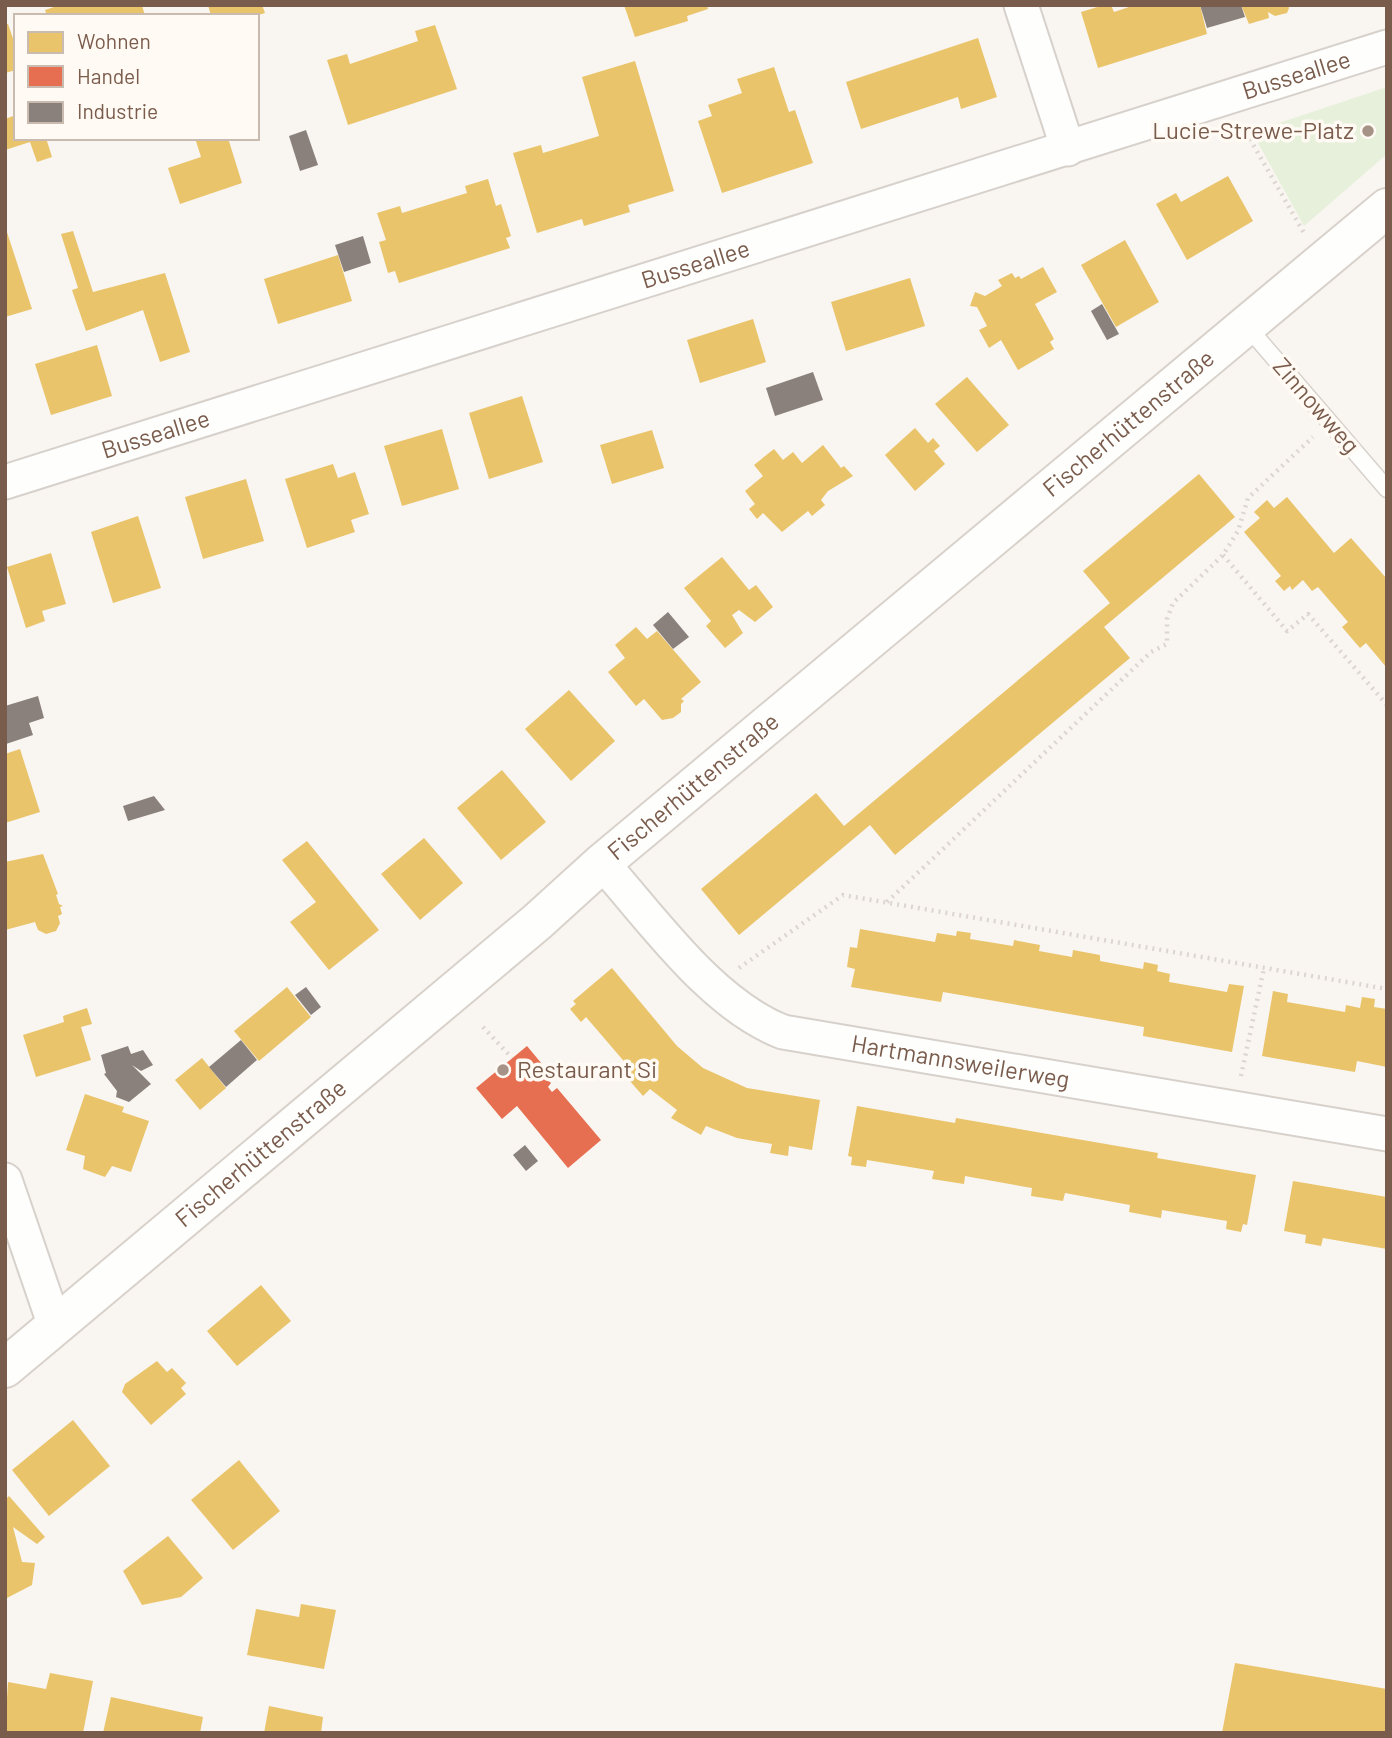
<svg xmlns="http://www.w3.org/2000/svg" width="1392" height="1738" font-family="Barlow,sans-serif">
  <rect width="100%" height="100%" fill="#f9f5f0"/>
  <!-- green -->
  <path fill="#e7f0db" d="M 1387,87 L 1387,154 L 1304,226 L 1252,132 Z"/>
  <!-- homes -->
  <g fill="#e9c46a">
    <path d="M 60,5 L 142,5 L 145,16 L 47,16 L 45,10 Z"/>
    <path d="M 208,5 L 262,5 L 265,13 L 255,16 L 211,16 Z"/>
    <path d="M 624,5 L 707,5 L 708,9 L 687,16 L 688,21 L 635,37 Z"/>
    <path d="M 1104,5 L 1111,5 L 1114,12 L 1135,5 L 1200,5 L 1207,34 L 1098,68 L 1081,12 Z"/>
    <path d="M 1241,5 L 1288,5 L 1289,8 L 1287,13 L 1275,16 L 1268,12 L 1269,18 L 1249,24 Z"/>
    <path d="M 8,24 L 16,47 L 16,70 L 5,73 L 5,25 Z"/>
    <path d="M 435,25 L 457,89 L 348,125 L 327,60 L 347,54 L 350,64 L 418,41 L 415,31 Z"/>
    <path d="M 978,38 L 997,97 L 961,109 L 958,97 L 861,129 L 846,82 Z"/>
    <path d="M 635,61 L 674,191 L 628,205 L 630,212 L 584,226 L 582,219 L 537,233 L 513,153 L 541,145 L 543,153 L 599,136 L 582,77 Z"/>
    <path d="M 774,67 L 789,112 L 795,110 L 813,163 L 722,193 L 698,121 L 712,116 L 708,105 L 742,93 L 737,79 Z"/>
    <path d="M 16,115 L 16,138 L 46,138 L 52,157 L 37,162 L 30,142 L 5,150 L 5,119 Z"/>
    <path d="M 195,138 L 228,138 L 242,183 L 180,204 L 168,168 L 201,157 Z"/>
    <path d="M 1228,176 L 1253,221 L 1187,260 L 1156,204 L 1176,193 L 1181,202 Z"/>
    <path d="M 488,179 L 496,206 L 501,204 L 511,236 L 506,238 L 510,248 L 399,283 L 395,271 L 388,273 L 379,242 L 386,240 L 377,213 L 400,206 L 402,213 L 467,193 L 465,186 Z"/>
    <path d="M 5,226 L 32,309 L 5,317 Z"/>
    <path d="M 73,231 L 93,292 L 165,273 L 190,352 L 160,362 L 143,310 L 86,331 L 72,290 L 78,288 L 61,234 Z"/>
    <path d="M 1125,240 L 1159,302 L 1116,327 L 1081,265 Z"/>
    <path d="M 338,255 L 352,301 L 278,324 L 264,279 Z"/>
    <path d="M 1043,267 L 1057,292 L 1035,304 L 1054,339 L 1050,342 L 1054,349 L 1018,370 L 1001,340 L 989,348 L 979,330 L 987,326 L 977,307 L 970,306 L 975,292 L 985,296 L 1002,286 L 998,280 L 1012,273 L 1015,278 L 1019,276 L 1021,279 Z"/>
    <path d="M 910,278 L 925,326 L 846,351 L 831,302 Z"/>
    <path d="M 753,319 L 766,362 L 700,383 L 687,340 Z"/>
    <path d="M 97,345 L 112,396 L 51,415 L 35,364 Z"/>
    <path d="M 967,377 L 1009,425 L 977,452 L 935,404 Z"/>
    <path d="M 522,396 L 543,462 L 489,479 L 469,413 Z"/>
    <path d="M 915,428 L 928,443 L 933,438 L 940,446 L 934,451 L 945,464 L 915,491 L 885,455 Z"/>
    <path d="M 442,429 L 459,489 L 402,506 L 384,446 Z"/>
    <path d="M 652,430 L 664,468 L 612,484 L 600,445 Z"/>
    <path d="M 823,445 L 841,468 L 844,466 L 853,476 L 828,491 L 821,500 L 825,505 L 812,516 L 808,511 L 782,532 L 763,513 L 757,519 L 749,509 L 755,504 L 745,491 L 763,476 L 754,465 L 774,449 L 783,460 L 793,452 L 802,463 Z"/>
    <path d="M 333,464 L 338,478 L 355,472 L 369,514 L 351,520 L 355,532 L 307,548 L 285,479 Z"/>
    <path d="M 1199,474 L 1235,517 L 1104,627 L 1130,658 L 895,855 L 870,825 L 739,935 L 701,889 L 816,793 L 844,826 L 1110,603 L 1083,571 Z"/>
    <path d="M 246,479 L 264,541 L 203,559 L 185,497 Z"/>
    <path d="M 1287,497 L 1334,553 L 1351,538 L 1387,579 L 1387,668 L 1366,643 L 1360,648 L 1342,627 L 1348,622 L 1318,587 L 1312,591 L 1303,580 L 1292,590 L 1290,586 L 1284,591 L 1275,581 L 1281,576 L 1244,532 L 1260,518 L 1254,512 L 1267,500 L 1274,508 Z"/>
    <path d="M 138,516 L 161,588 L 113,603 L 91,532 Z"/>
    <path d="M 51,553 L 66,604 L 42,611 L 45,621 L 26,628 L 7,567 Z"/>
    <path d="M 722,557 L 749,590 L 756,585 L 773,607 L 755,622 L 739,610 L 732,615 L 743,633 L 725,648 L 706,626 L 711,621 L 684,588 Z"/>
    <path d="M 636,627 L 647,639 L 657,631 L 701,682 L 681,699 L 684,701 L 681,704 L 681,712 L 673,718 L 662,720 L 644,699 L 636,706 L 608,672 L 625,658 L 615,645 Z"/>
    <path d="M 569,690 L 615,741 L 571,781 L 525,729 Z"/>
    <path d="M 20,749 L 40,812 L 5,823 L 5,754 Z"/>
    <path d="M 502,770 L 546,822 L 501,860 L 457,808 Z"/>
    <path d="M 424,838 L 463,883 L 420,920 L 381,874 Z"/>
    <path d="M 307,841 L 379,930 L 329,970 L 290,922 L 316,902 L 282,860 Z"/>
    <path d="M 43,854 L 58,894 L 56,895 L 59,904 L 63,906 L 60,907 L 62,914 L 58,916 L 60,923 L 56,931 L 46,934 L 38,930 L 35,922 L 5,930 L 5,862 Z"/>
    <path d="M 860,929 L 935,942 L 937,933 L 956,936 L 957,931 L 971,933 L 970,939 L 1013,946 L 1014,940 L 1040,945 L 1039,951 L 1072,957 L 1073,950 L 1100,955 L 1100,961 L 1143,969 L 1144,962 L 1158,965 L 1157,971 L 1170,974 L 1169,982 L 1227,992 L 1229,984 L 1244,986 L 1232,1052 L 1143,1036 L 1144,1027 L 943,992 L 941,1002 L 851,987 L 855,969 L 847,967 L 850,947 L 857,948 Z"/>
    <path d="M 612,968 L 677,1046 L 703,1068 L 747,1088 L 820,1100 L 812,1150 L 789,1146 L 788,1156 L 770,1153 L 772,1144 L 737,1138 L 706,1126 L 701,1135 L 671,1118 L 677,1110 L 650,1089 L 643,1096 L 622,1072 L 628,1066 L 586,1017 L 581,1022 L 570,1009 L 576,1004 L 573,1001 Z"/>
    <path d="M 287,987 L 311,1017 L 259,1061 L 234,1031 Z"/>
    <path d="M 1273,991 L 1288,994 L 1287,1002 L 1345,1012 L 1346,1005 L 1360,1008 L 1362,997 L 1375,999 L 1374,1007 L 1387,1009 L 1387,1067 L 1357,1061 L 1355,1072 L 1262,1056 Z"/>
    <path d="M 87,1008 L 92,1024 L 81,1027 L 91,1060 L 36,1077 L 23,1035 L 64,1022 L 63,1016 Z"/>
    <path d="M 202,1058 L 226,1088 L 200,1110 L 175,1080 Z"/>
    <path d="M 85,1094 L 124,1107 L 122,1112 L 149,1121 L 131,1172 L 112,1166 L 105,1177 L 83,1169 L 85,1156 L 66,1150 Z"/>
    <path d="M 857,1106 L 955,1123 L 956,1118 L 1158,1153 L 1157,1158 L 1256,1175 L 1247,1225 L 1243,1224 L 1241,1232 L 1226,1229 L 1227,1221 L 1162,1210 L 1161,1218 L 1129,1212 L 1130,1205 L 1065,1193 L 1063,1201 L 1031,1196 L 1032,1188 L 965,1176 L 964,1184 L 932,1179 L 934,1171 L 867,1160 L 866,1167 L 851,1165 L 852,1157 L 848,1156 Z"/>
    <path d="M 1293,1181 L 1387,1197 L 1387,1249 L 1323,1238 L 1321,1246 L 1305,1243 L 1306,1235 L 1284,1231 Z"/>
    <path d="M 261,1285 L 291,1321 L 237,1366 L 207,1331 Z"/>
    <path d="M 157,1361 L 167,1372 L 172,1368 L 186,1383 L 181,1388 L 186,1394 L 151,1425 L 122,1392 L 125,1384 Z"/>
    <path d="M 73,1420 L 110,1466 L 49,1516 L 12,1470 Z"/>
    <path d="M 239,1460 L 280,1511 L 233,1550 L 191,1500 Z"/>
    <path d="M 9,1496 L 45,1537 L 37,1544 L 13,1527 L 22,1562 L 35,1563 L 32,1585 L 5,1599 L 5,1500 Z"/>
    <path d="M 168,1536 L 203,1578 L 181,1597 L 142,1605 L 123,1571 Z"/>
    <path d="M 301,1604 L 336,1610 L 324,1669 L 247,1655 L 256,1609 L 299,1617 Z"/>
    <path d="M 1235,1663 L 1387,1689 L 1387,1733 L 1222,1733 Z"/>
    <path d="M 50,1673 L 93,1681 L 83,1733 L 5,1733 L 8,1682 L 46,1689 Z"/>
    <path d="M 111,1697 L 203,1717 L 200,1733 L 103,1733 Z"/>
    <path d="M 269,1706 L 323,1717 L 321,1733 L 264,1733 Z"/>
  </g>
  <!-- shops -->
  <path fill="#e76f51" d="M 527,1046 L 552,1076 L 548,1080 L 551,1083 L 548,1087 L 552,1092 L 557,1088 L 601,1140 L 568,1168 L 517,1106 L 502,1119 L 476,1088 Z"/>
  <!-- industry -->
  <g fill="#8a817c">
    <path d="M 1200,5 L 1241,5 L 1245,17 L 1207,28 Z"/>
    <path d="M 306,130 L 318,165 L 300,171 L 289,136 Z"/>
    <path d="M 363,236 L 371,263 L 344,272 L 335,245 Z"/>
    <path d="M 1102,304 L 1119,334 L 1107,340 L 1091,311 Z"/>
    <path d="M 813,372 L 823,400 L 775,416 L 766,388 Z"/>
    <path d="M 668,612 L 689,637 L 673,649 L 653,625 Z"/>
    <path d="M 38,696 L 44,718 L 29,723 L 33,735 L 6,744 L 5,706 Z"/>
    <path d="M 154,796 L 165,810 L 128,821 L 123,806 Z"/>
    <path d="M 306,987 L 321,1007 L 311,1015 L 295,995 Z"/>
    <path d="M 241,1040 L 257,1060 L 226,1087 L 209,1067 Z"/>
    <path d="M 128,1046 L 131,1054 L 143,1050 L 153,1065 L 141,1071 L 132,1065 L 151,1084 L 129,1102 L 116,1097 L 117,1091 L 104,1074 L 106,1073 L 101,1055 Z"/>
    <path d="M 525,1145 L 538,1161 L 526,1171 L 513,1155 Z"/>
  </g>
  <g fill="none" stroke-linecap="round" stroke-linejoin="round">
    <!-- lane casing -->
    <g stroke="#d7d1cb" stroke-width="19">
      <path id="lane" d="M 1245,324 L 1387,489"/>
    </g>
    <!-- street casing -->
    <g stroke="#d7d1cb" stroke-width="37">
      <g id="street">
        <path d="M 1021,5 L 1068,149"/>
        <path id="s1" d="M 5,482 L 1387,47"/>
        <path id="s2" d="M 602,863 C 653,920 711,1004 783,1032 L 1387,1134"/>
        <path d="M 5,1180 L 55,1326"/>
      </g>
    </g>
    <!-- secondary casing -->
    <g stroke="#d9d2cb" stroke-width="42">
      <g id="secondary">
        <path id="s3" d="M 5,1368 L 537,922 L 602,863 L 1387,208"/>
      </g>
    </g>
    <!-- path -->
    <g stroke="#dcd5d0" stroke-width="4.5" stroke-dasharray="2 5" stroke-linecap="butt">
      <path d="M 1243,127 L 1304,233"/>
      <path d="M 1223,555 L 1287,631 L 1308,614 L 1387,705"/>
      <path d="M 887,902 L 1151,652 L 1167,644 L 1167,619 L 1173,603 L 1223,555 L 1238,531 L 1248,498 L 1313,437"/>
      <path d="M 739,968 L 843,895 L 1387,989"/>
      <path d="M 483,1027 L 512,1058"/>
      <path d="M 1241,1076 L 1264,968"/>
    </g>
    <!-- lane -->
    <use href="#lane" stroke="#fefefd" stroke-width="16"/>
    <!-- street -->
    <use href="#street" stroke="#fefefd" stroke-width="33"/>
    <!-- secondary -->
    <use href="#secondary" stroke="#fefefd" stroke-width="38"/>
  </g>
  <!-- markers -->
  <g fill="#a69286" stroke="#fffaf3" stroke-width="2.5">
    <circle cx="1368" cy="131" r="7"/>
    <circle cx="503" cy="1070" r="7"/>
  </g>
  <g text-anchor="middle" stroke-width="7" stroke-linejoin="round" paint-order="stroke">
    <!-- street labels -->
    <g font-size="24" fill="#7a5c4d" stroke="#fffaf3">
      <text dy="8" stroke="none"><textPath href="#s1" startOffset="1354">Busseallee</textPath></text>
      <text dy="8" stroke="none"><textPath href="#s1" startOffset="724">Busseallee</textPath></text>
      <text transform="translate(1316 406) rotate(49)" y="8">Zinnowweg</text>
      <text dy="8" stroke="none"><textPath href="#s3" startOffset="1468">Fischerhüttenstraße</textPath></text>
      <text dy="8" stroke="none"><textPath href="#s1" startOffset="158">Busseallee</textPath></text>
      <text dy="8" stroke="none"><textPath href="#s3" startOffset="901">Fischerhüttenstraße</textPath></text>
      <text dy="8" stroke="none"><textPath href="#s2" startOffset="430">Hartmannsweilerweg</textPath></text>
      <text dy="8" stroke="none"><textPath href="#s3" startOffset="334">Fischerhüttenstraße</textPath></text>
    </g>
    <!-- poi labels -->
    <g font-size="24" fill="#7a5c4d" stroke="#fffaf3" text-anchor="end">
      <text x="1354" y="139">Lucie-Strewe-Platz</text>
      <text x="517" y="1078" text-anchor="start">Restaurant Si</text>
    </g>
  </g>
  <!-- border -->
  <rect width="1392" height="1738" fill="none" stroke="#7a5c4d" stroke-width="14"/>
  <!-- legend -->
  <rect x="14" y="14" width="245" height="126" fill="#fffaf3" stroke="#cabbb1" stroke-width="2"/>
  <rect x="28" y="32" width="35" height="21" fill="#e9c46a" stroke="#cabbb1" stroke-width="2"/>
  <text x="77" y="49" font-size="21" fill="#7a5c4d">Wohnen</text>
  <rect x="28" y="66" width="35" height="21" fill="#e76f51" stroke="#cabbb1" stroke-width="2"/>
  <text x="77" y="84" font-size="21" fill="#7a5c4d">Handel</text>
  <rect x="28" y="102" width="35" height="21" fill="#8a817c" stroke="#cabbb1" stroke-width="2"/>
  <text x="77" y="119" font-size="21" fill="#7a5c4d">Industrie</text>
</svg>
